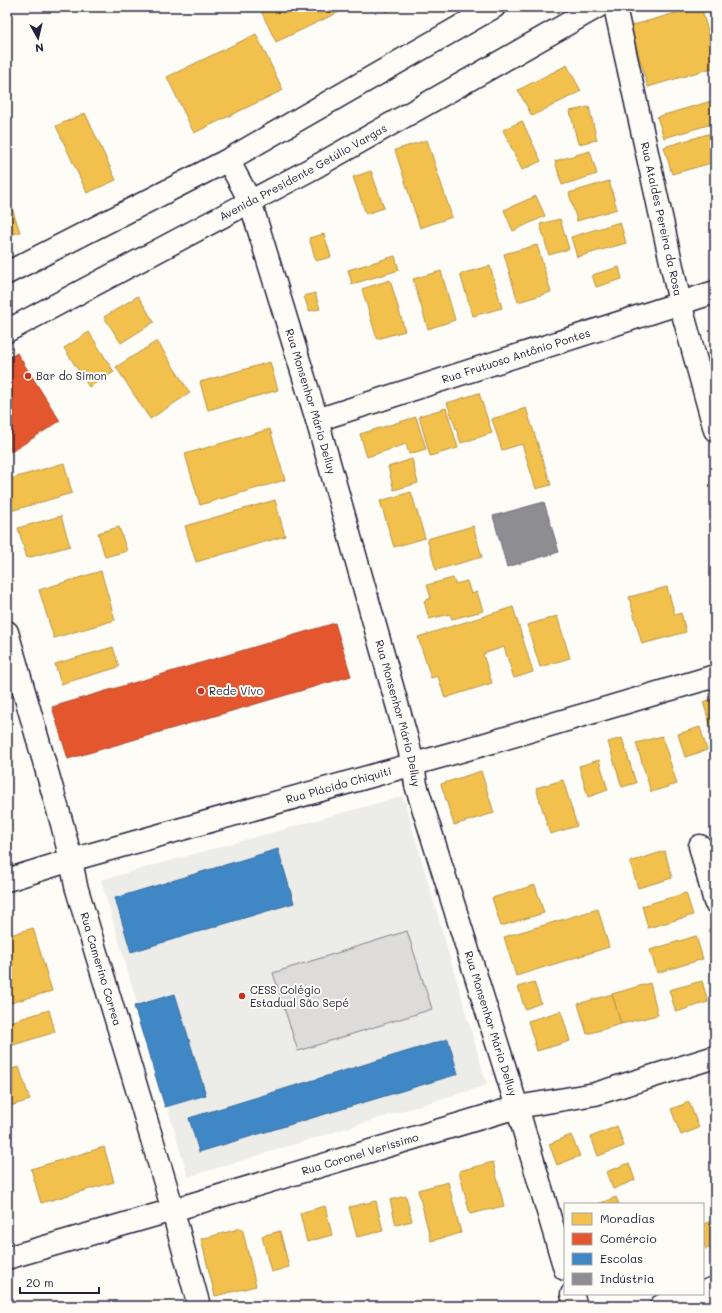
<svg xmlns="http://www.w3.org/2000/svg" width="722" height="1313" font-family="Mali,sans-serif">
  <rect width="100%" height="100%" fill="#fdfcf7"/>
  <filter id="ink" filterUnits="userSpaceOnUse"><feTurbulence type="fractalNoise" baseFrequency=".025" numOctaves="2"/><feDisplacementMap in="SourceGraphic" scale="8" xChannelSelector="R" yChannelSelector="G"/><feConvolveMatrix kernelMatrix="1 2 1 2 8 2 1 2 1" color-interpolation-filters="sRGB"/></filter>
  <g filter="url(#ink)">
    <!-- built -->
    <path fill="#ecece9" d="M 403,796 L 487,1085 L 188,1177 L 101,880 Z"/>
    <!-- green -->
    <path fill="#dddcdb" stroke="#807f8b" d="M 407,931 L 432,1009 L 298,1051 L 273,973 Z"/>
    <!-- homes -->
    <g fill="#f2c14e" stroke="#b49148">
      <path d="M 259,7 L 337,7 L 339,12 L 276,42 Z"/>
      <path d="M 383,7 L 395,7 L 386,12 Z"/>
      <path d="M 697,7 L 701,7 L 715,55 L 715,67 L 648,87 L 630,26 Z"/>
      <path d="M 256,34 L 283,90 L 194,133 L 167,77 Z"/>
      <path d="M 567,65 L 581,91 L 532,116 L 518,90 Z"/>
      <path d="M 715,100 L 715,123 L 664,138 L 657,117 Z"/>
      <path d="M 589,107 L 597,140 L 578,144 L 570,111 Z"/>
      <path d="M 85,113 L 116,180 L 87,193 L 56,126 Z"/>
      <path d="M 522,121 L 541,161 L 522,170 L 503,130 Z"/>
      <path d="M 715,132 L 715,162 L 672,174 L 664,147 Z"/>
      <path d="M 427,140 L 452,217 L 420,228 L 395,150 Z"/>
      <path d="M 590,151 L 597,174 L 562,185 L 555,161 Z"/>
      <path d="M 371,171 L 384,208 L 366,214 L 353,177 Z"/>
      <path d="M 609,181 L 617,209 L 577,221 L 569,193 Z"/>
      <path d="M 7,193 L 20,232 L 7,236 Z"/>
      <path d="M 536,196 L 545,216 L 513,231 L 504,210 Z"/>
      <path d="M 560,219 L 569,249 L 549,255 L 540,224 Z"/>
      <path d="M 620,222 L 626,243 L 577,257 L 571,237 Z"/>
      <path d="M 324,234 L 331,257 L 316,261 L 309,238 Z"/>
      <path d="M 537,245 L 551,292 L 518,302 L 504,254 Z"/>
      <path d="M 395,256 L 399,270 L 352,284 L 348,270 Z"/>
      <path d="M 490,266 L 502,308 L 473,316 L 460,274 Z"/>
      <path d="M 619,267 L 622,279 L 596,287 L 592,275 Z"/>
      <path d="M 441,271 L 455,320 L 428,329 L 413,279 Z"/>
      <path d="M 390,280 L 405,331 L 377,339 L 362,289 Z"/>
      <path d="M 315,293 L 320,309 L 309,311 L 304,296 Z"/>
      <path d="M 138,296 L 154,322 L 121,343 L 104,317 Z"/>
      <path d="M 89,332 L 114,372 L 89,387 L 64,348 Z"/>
      <path d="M 157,341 L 190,393 L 150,419 L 116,367 Z"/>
      <path d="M 270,362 L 278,390 L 208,410 L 200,382 Z"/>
      <path d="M 479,393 L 492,433 L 461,443 L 447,403 Z"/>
      <path d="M 446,408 L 458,448 L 430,456 L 419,416 Z"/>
      <path d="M 526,408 L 551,485 L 536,489 L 522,444 L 502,450 L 492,419 Z"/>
      <path d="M 416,417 L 426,449 L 409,454 L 406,444 L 367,457 L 360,434 Z"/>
      <path d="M 270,429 L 285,480 L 200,505 L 185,454 Z"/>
      <path d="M 412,459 L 418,483 L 394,490 L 388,467 Z"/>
      <path d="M 64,463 L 72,493 L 7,512 L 7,480 Z"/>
      <path d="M 411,492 L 425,538 L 394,547 L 380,501 Z"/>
      <path d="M 275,500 L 285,536 L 196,562 L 185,526 Z"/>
      <path d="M 61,516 L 70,546 L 27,558 L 18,528 Z"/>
      <path d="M 473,526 L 482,557 L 436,570 L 427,539 Z"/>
      <path d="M 119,527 L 127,551 L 105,557 L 98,533 Z"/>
      <path d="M 101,571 L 115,620 L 54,638 L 39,590 Z"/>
      <path d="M 453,578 L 455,584 L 467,581 L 471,594 L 477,592 L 483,611 L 452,619 L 450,614 L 429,619 L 424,601 L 431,598 L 427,585 Z"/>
      <path d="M 667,587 L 675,615 L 681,613 L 686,632 L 642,644 L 629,597 Z"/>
      <path d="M 715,591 L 715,607 L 711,592 Z"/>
      <path d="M 513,607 L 533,672 L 514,678 L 504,647 L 483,654 L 492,683 L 445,698 L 438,676 L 431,678 L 418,637 Z"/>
      <path d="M 557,616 L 570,658 L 540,667 L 527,625 Z"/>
      <path d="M 113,647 L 119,667 L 61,684 L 55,664 Z"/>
      <path d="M 715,698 L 715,740 L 703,702 Z"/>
      <path d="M 700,727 L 707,750 L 685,757 L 678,734 Z"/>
      <path d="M 662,736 L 677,784 L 651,792 L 636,743 Z"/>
      <path d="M 622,738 L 636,783 L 622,787 L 608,742 Z"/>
      <path d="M 599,760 L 608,790 L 588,797 L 579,766 Z"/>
      <path d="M 481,771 L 494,813 L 454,825 L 441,784 Z"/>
      <path d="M 563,780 L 577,826 L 550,834 L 536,788 Z"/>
      <path d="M 7,812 L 11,825 L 7,827 Z"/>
      <path d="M 665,851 L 672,878 L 638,888 L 630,862 Z"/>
      <path d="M 535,885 L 544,913 L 501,926 L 492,898 Z"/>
      <path d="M 686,893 L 693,915 L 648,928 L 642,906 Z"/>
      <path d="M 598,909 L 609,947 L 516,976 L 504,937 Z"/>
      <path d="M 33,928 L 52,991 L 7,1004 L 7,936 Z"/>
      <path d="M 696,936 L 703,959 L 657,973 L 650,950 Z"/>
      <path d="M 702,981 L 708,1002 L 676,1012 L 669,990 Z"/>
      <path d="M 534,982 L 541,1003 L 525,1009 L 518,987 Z"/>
      <path d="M 650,983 L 658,1015 L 621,1024 L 612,994 Z"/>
      <path d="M 612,994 L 621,1024 L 587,1034 L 578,1004 Z"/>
      <path d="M 49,1010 L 55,1032 L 7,1047 L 7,1023 Z"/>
      <path d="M 561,1011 L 570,1041 L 537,1051 L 528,1021 Z"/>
      <path d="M 19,1067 L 30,1100 L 7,1107 L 7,1070 Z"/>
      <path d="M 715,1092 L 715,1110 L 709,1095 Z"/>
      <path d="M 689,1102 L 699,1128 L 681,1135 L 671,1109 Z"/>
      <path d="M 617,1126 L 624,1146 L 598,1156 L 591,1137 Z"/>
      <path d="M 571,1135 L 580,1156 L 557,1165 L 549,1144 Z"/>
      <path d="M 104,1147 L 114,1182 L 41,1203 L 31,1169 Z"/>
      <path d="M 493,1162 L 504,1206 L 470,1214 L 459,1171 Z"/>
      <path d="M 629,1163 L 635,1180 L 613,1189 L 606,1172 Z"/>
      <path d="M 448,1182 L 461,1233 L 431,1241 L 418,1190 Z"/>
      <path d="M 406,1196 L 412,1221 L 396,1225 L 390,1200 Z"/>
      <path d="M 616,1197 L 619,1204 L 598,1204 Z"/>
      <path d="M 376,1201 L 383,1231 L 357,1237 L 349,1207 Z"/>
      <path d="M 325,1206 L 332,1235 L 307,1242 L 300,1213 Z"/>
      <path d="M 715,1220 L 715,1246 L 706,1249 L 703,1241 L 703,1224 Z"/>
      <path d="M 242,1228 L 256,1286 L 215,1296 L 201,1239 Z"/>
      <path d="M 280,1231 L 289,1267 L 271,1272 L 262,1236 Z"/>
    </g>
    <!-- shops -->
    <g fill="#e4572e" stroke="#aa4732">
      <path d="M 17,353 L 60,421 L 11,452 L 7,446 L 7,359 Z"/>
      <path d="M 335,623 L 351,676 L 68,759 L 52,707 Z"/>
    </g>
    <!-- schools -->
    <g fill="#3f88c5" stroke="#36699c">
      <path d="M 278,849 L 294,903 L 131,952 L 115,898 Z"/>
      <path d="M 175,994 L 206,1095 L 165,1107 L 134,1006 Z"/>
      <path d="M 448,1039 L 458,1074 L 199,1152 L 189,1118 Z"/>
    </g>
    <!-- industry -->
    <path fill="#8d8d92" stroke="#6d6d78" d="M 544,502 L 559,552 L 507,567 L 493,516 Z"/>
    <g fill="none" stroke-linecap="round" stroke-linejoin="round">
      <!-- minor casing -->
      <g stroke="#22223b" stroke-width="25">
        <g id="minor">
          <path id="s1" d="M 615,7 L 680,303 L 715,430"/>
          <path id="s2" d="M 228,160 L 250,201 L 317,420 L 406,736 L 413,764 L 416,785 L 517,1107 L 565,1269"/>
          <path id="s3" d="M 317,420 L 715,292"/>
          <path id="s4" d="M 7,632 L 62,824 L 71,860 L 76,886 L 166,1186 L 199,1306"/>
          <path d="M 700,846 L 715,902"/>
          <path id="s5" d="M 7,880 L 71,860 L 482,745 L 715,676"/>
          <path id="s6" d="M 7,1258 L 173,1210 L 517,1107 L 595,1094 L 715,1057"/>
          <path d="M 703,1292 L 715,1288"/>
          <path d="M 572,1294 L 576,1306"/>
          <path d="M 661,1306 L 696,1294"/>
        </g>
      </g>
      <!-- secondary casing -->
      <g stroke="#22223b" stroke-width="25">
        <g id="secondary">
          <path d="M 7,273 L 228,160 L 494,7"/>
          <path id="s7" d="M 7,331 L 317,166 L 597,7"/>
        </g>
      </g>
      <!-- minor -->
      <use href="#minor" stroke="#fdfcf7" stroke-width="22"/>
      <!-- secondary -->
      <use href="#secondary" stroke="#fdfcf7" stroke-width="22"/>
    </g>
  </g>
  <!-- markers -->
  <g fill="#c8321e" stroke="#fdfcf7" stroke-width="1.5">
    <circle cx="28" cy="376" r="4"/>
    <circle cx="201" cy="691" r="4"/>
    <circle cx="242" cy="996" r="4"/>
  </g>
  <g text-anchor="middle" stroke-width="4" stroke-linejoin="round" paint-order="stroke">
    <!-- street labels -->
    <g font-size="11" fill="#22223b" stroke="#fdfcf7">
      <text dy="4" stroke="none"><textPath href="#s7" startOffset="336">Avenida Presidente Getúlio Vargas</textPath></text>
      <text dy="4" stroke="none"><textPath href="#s1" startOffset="217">Rua Ataides Pereira da Rosa</textPath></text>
      <text dy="4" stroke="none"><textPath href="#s3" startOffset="209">Rua Frutuoso Antônio Pontes</textPath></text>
      <text dy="4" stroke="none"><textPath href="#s2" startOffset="256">Rua Monsenhor Mário Delluy</textPath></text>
      <text dy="4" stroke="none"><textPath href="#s2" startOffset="580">Rua Monsenhor Mário Delluy</textPath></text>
      <text dy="4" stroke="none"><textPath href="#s5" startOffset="345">Rua Plácido Chiquiti</textPath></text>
      <text dy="4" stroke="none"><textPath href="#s4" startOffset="350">Rua Camerino Correa</textPath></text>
      <text dy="4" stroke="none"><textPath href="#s2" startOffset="904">Rua Monsenhor Mário Delluy</textPath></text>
      <text dy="4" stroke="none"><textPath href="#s6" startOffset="368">Rua Coronel Veríssimo</textPath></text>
    </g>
    <!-- poi labels -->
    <g font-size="11" fill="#22223b" stroke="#fdfcf7" text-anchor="start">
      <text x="36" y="380">Bar do Simon</text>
      <text x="209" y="695">Rede Vivo</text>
      <text x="250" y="994">CESS Colégio<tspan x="250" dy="13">Estadual São Sepé</tspan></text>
    </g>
  </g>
  <!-- margin -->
  <rect width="722" height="1313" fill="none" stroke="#fdfcf7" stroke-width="24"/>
  <rect x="12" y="12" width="698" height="1289" fill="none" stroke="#22223b" stroke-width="1.5" filter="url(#ink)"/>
  <!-- legend -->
  <rect x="564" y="1203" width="140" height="92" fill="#fdfcf7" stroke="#a5a5ac"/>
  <rect x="572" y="1213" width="20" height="12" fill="#f2c14e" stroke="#a5a5ac"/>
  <text x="600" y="1223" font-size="12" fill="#22223b">Moradias</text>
  <rect x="572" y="1233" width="20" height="12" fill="#e4572e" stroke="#a5a5ac"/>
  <text x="600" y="1243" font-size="12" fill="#22223b">Comércio</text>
  <rect x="572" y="1253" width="20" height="12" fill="#3f88c5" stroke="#a5a5ac"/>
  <text x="600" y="1263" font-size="12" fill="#22223b">Escolas</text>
  <rect x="572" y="1273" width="20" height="12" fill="#8d8d92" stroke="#a5a5ac"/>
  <text x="600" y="1283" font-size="12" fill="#22223b">Indústria</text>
  <!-- north arrow -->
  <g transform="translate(38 38) rotate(172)" stroke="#fdfcf7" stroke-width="3" paint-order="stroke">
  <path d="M0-3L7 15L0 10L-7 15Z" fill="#22223b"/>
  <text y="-6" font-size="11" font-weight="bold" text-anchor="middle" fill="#22223b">N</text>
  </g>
  <!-- scale -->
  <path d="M20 1287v6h79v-6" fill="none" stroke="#22223b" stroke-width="2"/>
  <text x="26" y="1287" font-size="12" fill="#22223b" stroke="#fdfcf7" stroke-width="3" paint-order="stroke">20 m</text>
</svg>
